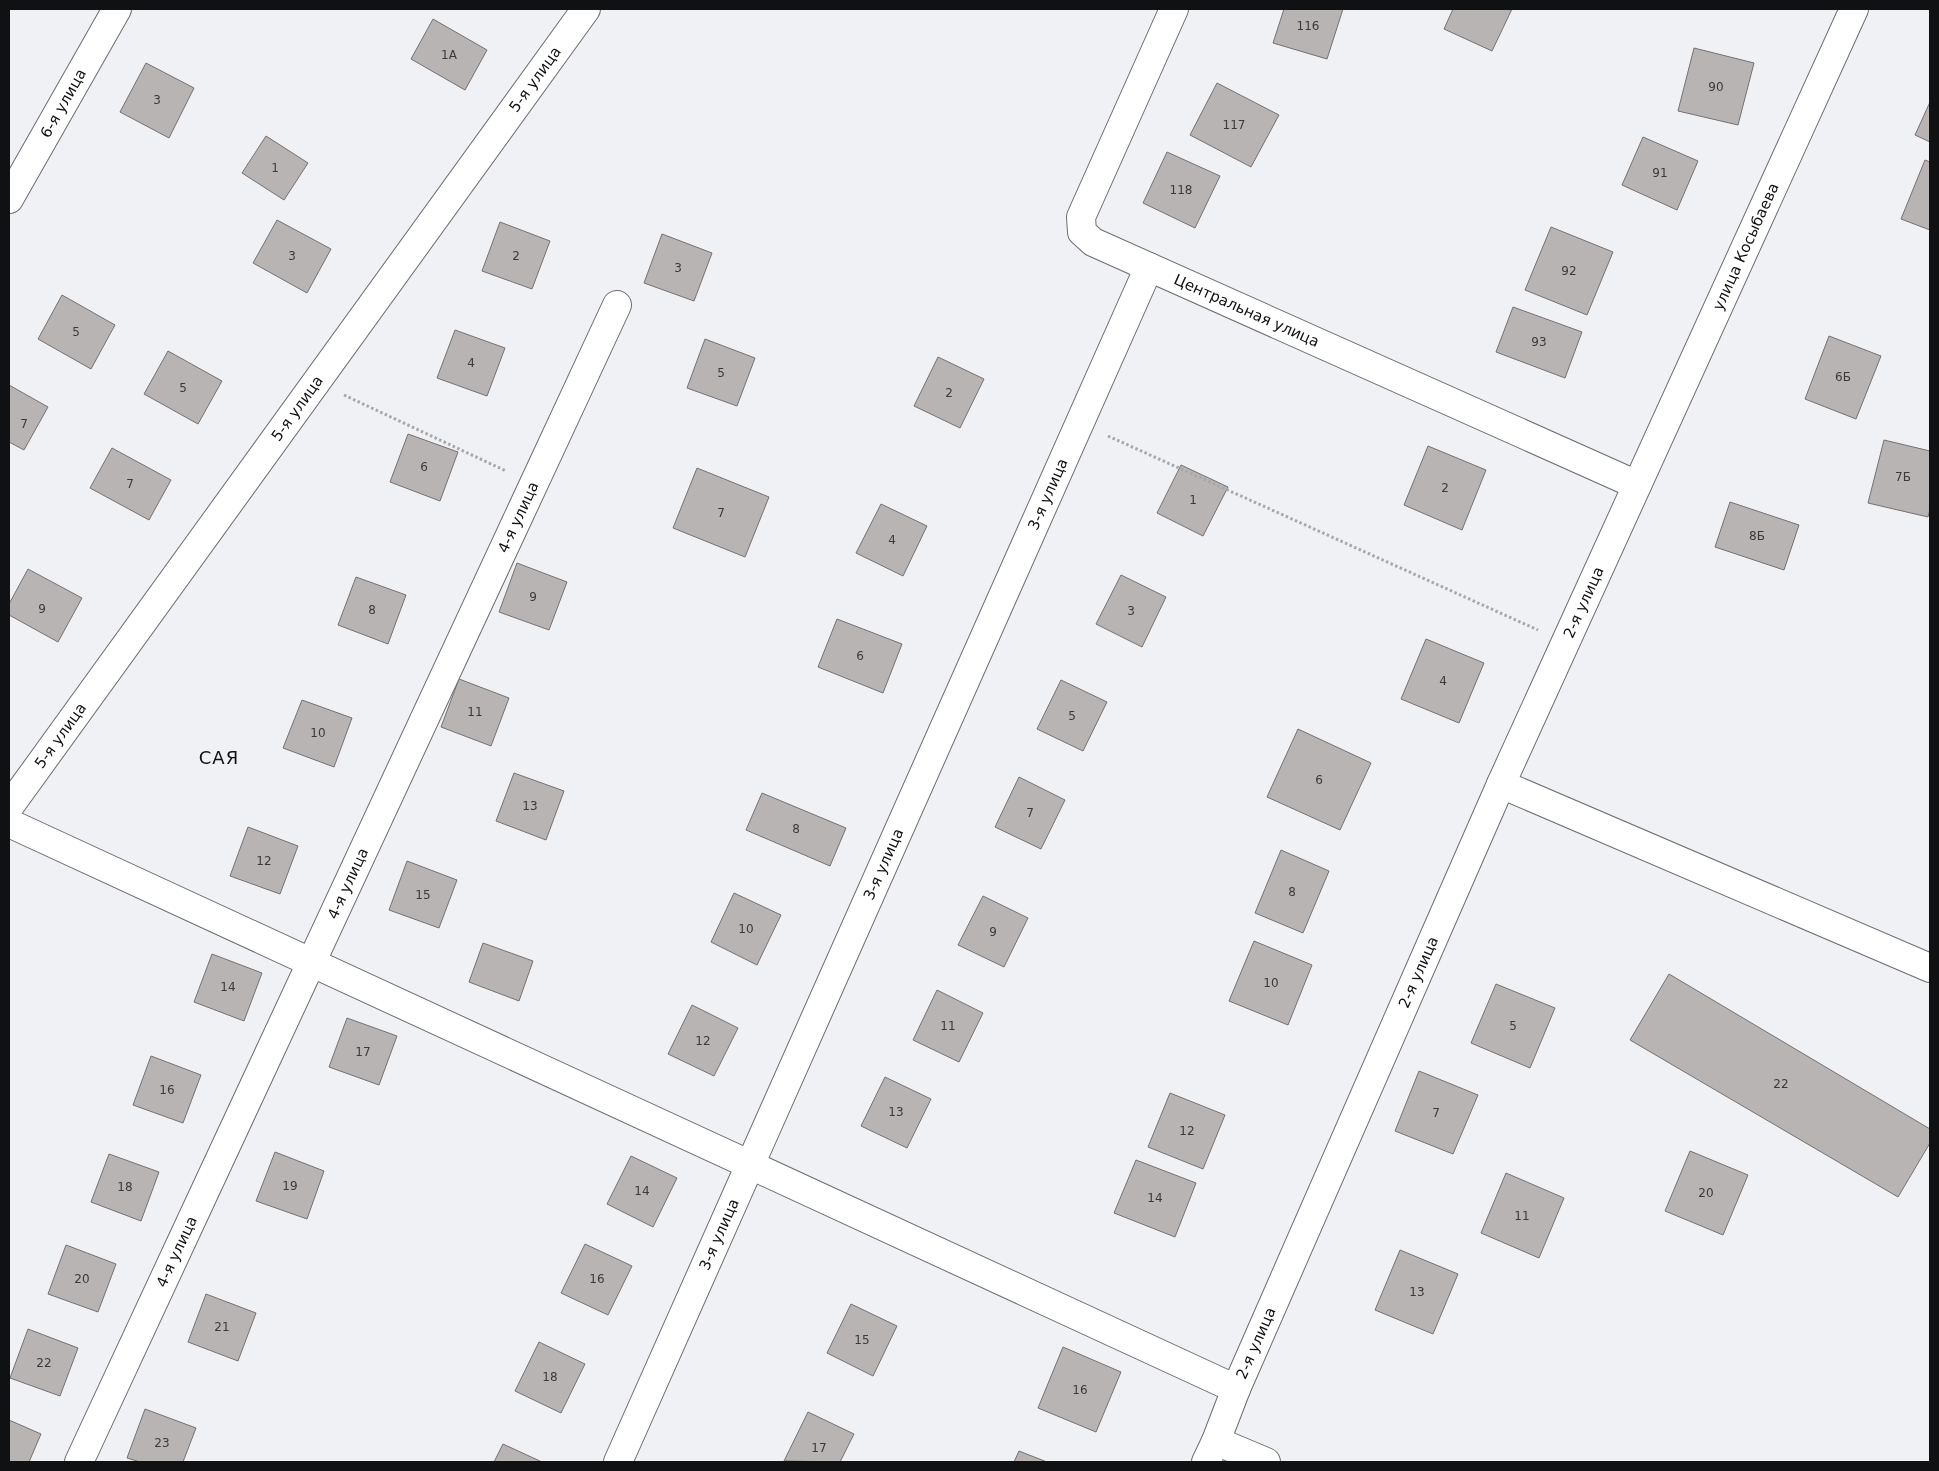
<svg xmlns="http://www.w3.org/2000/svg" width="1939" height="1471" font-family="'DejaVu Sans',sans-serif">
  <rect width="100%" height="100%" fill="#f0f1f5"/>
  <!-- building -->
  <g fill="#b8b4b3" stroke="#757170">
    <path d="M 1284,9 L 1343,9 L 1327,59 L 1273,43 Z"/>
    <path d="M 1453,9 L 1512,9 L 1492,51 L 1444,29 Z"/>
    <path d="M 433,19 L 487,50 L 465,90 L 411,59 Z"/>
    <path d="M 1694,48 L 1754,63 L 1738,125 L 1678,111 Z"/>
    <path d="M 146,63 L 194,88 L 169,138 L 120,112 Z"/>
    <path d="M 1217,83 L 1279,115 L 1251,167 L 1190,135 Z"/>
    <path d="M 1930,102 L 1930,142 L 1915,135 Z"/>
    <path d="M 266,136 L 308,163 L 284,200 L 242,173 Z"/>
    <path d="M 1643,137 L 1698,161 L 1677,210 L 1622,185 Z"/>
    <path d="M 1167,152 L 1220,176 L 1195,228 L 1143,203 Z"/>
    <path d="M 1925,160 L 1930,162 L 1930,230 L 1901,219 Z"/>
    <path d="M 277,220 L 331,249 L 307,293 L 253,263 Z"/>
    <path d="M 500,222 L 550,241 L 532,289 L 482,271 Z"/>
    <path d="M 1551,227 L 1613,252 L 1587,315 L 1525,290 Z"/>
    <path d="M 662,234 L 712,253 L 694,301 L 644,283 Z"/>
    <path d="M 62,295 L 115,325 L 91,369 L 38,339 Z"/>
    <path d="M 1513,307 L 1582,332 L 1565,378 L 1496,352 Z"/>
    <path d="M 455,330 L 505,348 L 487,396 L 437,378 Z"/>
    <path d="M 1829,336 L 1881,356 L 1856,419 L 1805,399 Z"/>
    <path d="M 705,339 L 755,358 L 737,406 L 687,388 Z"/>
    <path d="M 168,351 L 222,381 L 198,424 L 144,394 Z"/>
    <path d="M 938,357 L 984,379 L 960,428 L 914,406 Z"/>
    <path d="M 9,385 L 48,407 L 24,450 L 9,442 Z"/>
    <path d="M 408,434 L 458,452 L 440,501 L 390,482 Z"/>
    <path d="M 1884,440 L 1930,451 L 1930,509 L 1928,517 L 1868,503 Z"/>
    <path d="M 1428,446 L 1486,470 L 1462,530 L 1404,505 Z"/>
    <path d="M 112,448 L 171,480 L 149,520 L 90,488 Z"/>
    <path d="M 1181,465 L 1228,487 L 1203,536 L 1157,513 Z"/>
    <path d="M 697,468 L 769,497 L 745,557 L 673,528 Z"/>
    <path d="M 1730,502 L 1799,525 L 1784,570 L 1715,547 Z"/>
    <path d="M 881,504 L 927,526 L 903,576 L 856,553 Z"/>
    <path d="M 517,563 L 567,582 L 549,630 L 499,612 Z"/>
    <path d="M 28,569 L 82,598 L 58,642 L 9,615 L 9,604 Z"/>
    <path d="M 1121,575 L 1166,597 L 1142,647 L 1096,624 Z"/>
    <path d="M 356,577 L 406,595 L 388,644 L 338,625 Z"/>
    <path d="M 837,619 L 902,644 L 883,693 L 818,667 Z"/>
    <path d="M 1426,639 L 1484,663 L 1459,723 L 1401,699 Z"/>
    <path d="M 459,679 L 509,698 L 491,746 L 441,727 Z"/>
    <path d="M 1061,680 L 1107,702 L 1083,751 L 1037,729 Z"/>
    <path d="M 302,700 L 352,718 L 334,767 L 283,748 Z"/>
    <path d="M 1298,729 L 1371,763 L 1340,830 L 1267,797 Z"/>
    <path d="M 514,773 L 564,791 L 546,840 L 496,821 Z"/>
    <path d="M 1019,777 L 1065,800 L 1041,849 L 995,827 Z"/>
    <path d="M 762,793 L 846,828 L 830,866 L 746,830 Z"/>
    <path d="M 248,827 L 298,846 L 280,894 L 230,876 Z"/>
    <path d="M 1281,850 L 1329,871 L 1303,933 L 1255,913 Z"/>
    <path d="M 407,861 L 457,880 L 439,928 L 389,910 Z"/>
    <path d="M 734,893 L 781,915 L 757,965 L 711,942 Z"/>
    <path d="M 983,896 L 1028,918 L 1004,967 L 958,945 Z"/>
    <path d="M 1254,941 L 1312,965 L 1288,1025 L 1229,1001 Z"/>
    <path d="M 483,943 L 533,961 L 519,1001 L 469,982 Z"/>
    <path d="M 212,954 L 262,973 L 244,1021 L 194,1002 Z"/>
    <path d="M 1669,974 L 1930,1129 L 1930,1143 L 1898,1197 L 1630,1040 Z"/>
    <path d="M 1496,984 L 1555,1008 L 1530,1068 L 1471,1043 Z"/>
    <path d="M 937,990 L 983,1013 L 959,1062 L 913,1040 Z"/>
    <path d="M 692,1005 L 738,1028 L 714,1076 L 668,1054 Z"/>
    <path d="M 347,1018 L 397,1036 L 379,1085 L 329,1067 Z"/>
    <path d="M 151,1056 L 201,1075 L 183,1123 L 133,1105 Z"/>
    <path d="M 1419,1071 L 1478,1095 L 1453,1154 L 1395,1131 Z"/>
    <path d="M 885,1077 L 931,1099 L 907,1148 L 861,1126 Z"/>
    <path d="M 1170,1093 L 1225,1115 L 1203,1169 L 1148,1147 Z"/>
    <path d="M 1690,1151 L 1748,1175 L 1723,1235 L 1665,1211 Z"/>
    <path d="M 275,1152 L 324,1171 L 307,1219 L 256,1201 Z"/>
    <path d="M 109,1154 L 159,1172 L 141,1221 L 91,1202 Z"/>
    <path d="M 631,1156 L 677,1178 L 653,1227 L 607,1204 Z"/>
    <path d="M 1136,1160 L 1196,1183 L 1175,1237 L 1114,1213 Z"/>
    <path d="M 1506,1173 L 1564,1198 L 1539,1258 L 1481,1233 Z"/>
    <path d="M 585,1244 L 632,1266 L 608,1315 L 561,1293 Z"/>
    <path d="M 66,1245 L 116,1264 L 98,1312 L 48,1294 Z"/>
    <path d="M 1400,1250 L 1458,1274 L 1433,1334 L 1375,1310 Z"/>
    <path d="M 206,1294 L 256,1313 L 238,1361 L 188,1342 Z"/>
    <path d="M 851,1304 L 897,1326 L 873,1376 L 827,1353 Z"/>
    <path d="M 28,1329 L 78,1348 L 60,1396 L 10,1378 Z"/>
    <path d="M 539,1342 L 585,1364 L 561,1413 L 515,1391 Z"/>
    <path d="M 1063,1347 L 1121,1372 L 1096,1432 L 1038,1408 Z"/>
    <path d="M 145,1409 L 196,1428 L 183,1462 L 140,1462 L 127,1458 Z"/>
    <path d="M 808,1412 L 854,1434 L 840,1462 L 784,1461 Z"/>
    <path d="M 9,1420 L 41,1434 L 29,1462 L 9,1462 Z"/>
    <path d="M 503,1444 L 542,1462 L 494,1462 Z"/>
    <path d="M 1019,1451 L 1047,1462 L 1014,1462 Z"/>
  </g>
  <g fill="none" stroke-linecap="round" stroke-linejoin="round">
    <!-- minor casing -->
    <g stroke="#6c6d70" stroke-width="30">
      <g id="minor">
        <path id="s1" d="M 1174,9 L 1081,217 L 1082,232 L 1093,242 L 1637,485"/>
        <path id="s2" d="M 9,199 L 117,9"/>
        <path d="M 1501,784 L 1930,968"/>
        <path id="s3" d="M 9,807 L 586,9"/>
        <path d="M 9,823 L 1236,1389"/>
        <path d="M 1216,1441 L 1266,1462"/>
        <path id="s4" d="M 79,1462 L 617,305"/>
        <path id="s5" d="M 618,1462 L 1149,267"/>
        <path id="s6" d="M 1206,1462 L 1216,1441 L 1236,1389 L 1501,784 L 1854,9"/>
      </g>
    </g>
    <!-- path -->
    <g stroke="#a7a8ab" stroke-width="3" stroke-dasharray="2.5 2.5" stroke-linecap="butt">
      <path d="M 344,395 L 506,471"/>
      <path d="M 1108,436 L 1538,630"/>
    </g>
    <!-- minor -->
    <use href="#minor" stroke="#fff" stroke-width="28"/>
  </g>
  <g text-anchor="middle" stroke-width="4" stroke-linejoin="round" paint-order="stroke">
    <!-- number labels -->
    <g font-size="12" fill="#3a3a3a">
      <text x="1308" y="30">116</text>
      <text x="449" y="59">1А</text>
      <text x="1716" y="91">90</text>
      <text x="157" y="104">3</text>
      <text x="1234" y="129">117</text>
      <text x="275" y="172">1</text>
      <text x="1660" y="177">91</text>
      <text x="1181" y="194">118</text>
      <text x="292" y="260">3</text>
      <text x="516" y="260">2</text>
      <text x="678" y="272">3</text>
      <text x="1569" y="275">92</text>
      <text x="76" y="336">5</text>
      <text x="1539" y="346">93</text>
      <text x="471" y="367">4</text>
      <text x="721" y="377">5</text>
      <text x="1843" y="381">6Б</text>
      <text x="183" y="392">5</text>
      <text x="949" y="397">2</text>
      <text x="24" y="428">7</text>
      <text x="424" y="471">6</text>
      <text x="1903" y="481">7Б</text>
      <text x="130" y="488">7</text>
      <text x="1445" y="492">2</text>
      <text x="1193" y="504">1</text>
      <text x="721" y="517">7</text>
      <text x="1757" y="540">8Б</text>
      <text x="892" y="544">4</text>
      <text x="533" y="601">9</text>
      <text x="42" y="613">9</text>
      <text x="372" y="614">8</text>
      <text x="1131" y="615">3</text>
      <text x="860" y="660">6</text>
      <text x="1443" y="685">4</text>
      <text x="475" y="716">11</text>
      <text x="1072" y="720">5</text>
      <text x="318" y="737">10</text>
      <text x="1319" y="784">6</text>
      <text x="530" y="810">13</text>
      <text x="1030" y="817">7</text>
      <text x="796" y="833">8</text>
      <text x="264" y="865">12</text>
      <text x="1292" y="896">8</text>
      <text x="423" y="899">15</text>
      <text x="746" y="933">10</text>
      <text x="993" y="936">9</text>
      <text x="1271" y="987">10</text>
      <text x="228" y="991">14</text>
      <text x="948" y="1030">11</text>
      <text x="1513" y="1030">5</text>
      <text x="703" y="1045">12</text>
      <text x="363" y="1056">17</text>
      <text x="1781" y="1088">22</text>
      <text x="167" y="1094">16</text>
      <text x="896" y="1116">13</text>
      <text x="1436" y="1117">7</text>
      <text x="1187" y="1135">12</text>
      <text x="290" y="1190">19</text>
      <text x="125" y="1191">18</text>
      <text x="642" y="1195">14</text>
      <text x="1706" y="1197">20</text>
      <text x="1155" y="1202">14</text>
      <text x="1522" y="1220">11</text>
      <text x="82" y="1283">20</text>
      <text x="597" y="1283">16</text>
      <text x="1417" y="1296">13</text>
      <text x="222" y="1331">21</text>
      <text x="862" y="1344">15</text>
      <text x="44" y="1367">22</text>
      <text x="550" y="1381">18</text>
      <text x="1080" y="1394">16</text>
      <text x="162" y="1447">23</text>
      <text x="819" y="1452">17</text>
    </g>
    <!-- street labels -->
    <g font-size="15" fill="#101112" stroke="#f0f1f5">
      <text dy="5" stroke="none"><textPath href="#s3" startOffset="898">5-я улица</textPath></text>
      <text dy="5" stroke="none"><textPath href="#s2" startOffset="110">6-я улица</textPath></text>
      <text dy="5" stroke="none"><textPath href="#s6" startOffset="1330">улица Косыбаева</textPath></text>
      <text dy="5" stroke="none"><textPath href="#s1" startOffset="426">Центральная улица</textPath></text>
      <text dy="5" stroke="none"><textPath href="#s3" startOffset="492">5-я улица</textPath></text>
      <text dy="5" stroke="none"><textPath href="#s5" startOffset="1059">3-я улица</textPath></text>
      <text dy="5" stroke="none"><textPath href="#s4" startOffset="1042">4-я улица</textPath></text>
      <text dy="5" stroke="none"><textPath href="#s6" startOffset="939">2-я улица</textPath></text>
      <text dy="5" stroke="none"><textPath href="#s3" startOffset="88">5-я улица</textPath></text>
      <text dy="5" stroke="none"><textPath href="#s5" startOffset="654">3-я улица</textPath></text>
      <text dy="5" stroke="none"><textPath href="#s4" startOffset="638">4-я улица</textPath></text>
      <text dy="5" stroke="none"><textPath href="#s6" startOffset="534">2-я улица</textPath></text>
      <text dy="5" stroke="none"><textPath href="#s5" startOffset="249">3-я улица</textPath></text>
      <text dy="5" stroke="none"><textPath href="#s4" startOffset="232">4-я улица</textPath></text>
      <text dy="5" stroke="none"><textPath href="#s6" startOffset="129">2-я улица</textPath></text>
    </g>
    <!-- quarter labels -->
    <g font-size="18" letter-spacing="1" fill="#101112" stroke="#f0f1f5">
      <text x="219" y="764">САЯ</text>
    </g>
  </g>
  <!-- border -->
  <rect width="1939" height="1471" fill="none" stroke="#101112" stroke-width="20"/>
</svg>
